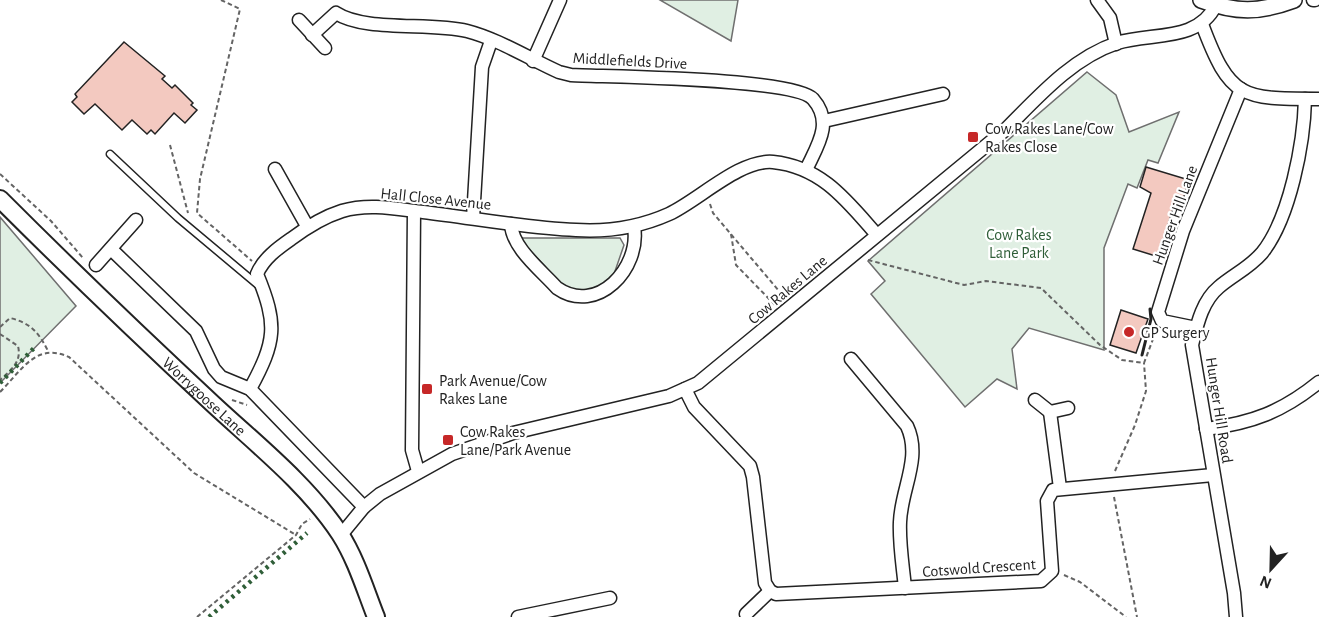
<svg xmlns="http://www.w3.org/2000/svg" width="1319" height="617" font-family="'Alegreya Sans',sans-serif">
  <rect width="100%" height="100%" fill="#fff"/>
  <!-- green -->
  <g fill="#e0efe3" stroke="#6f6f6f" stroke-width="1.5">
    <path d="M 660,0 L 738,0 L 731,41 Z"/>
    <path d="M 1087,72 L 1116,95 L 1129,132 L 1179,112 L 1158,163 L 1148,160 L 1137,188 L 1128,184 L 1104,248 L 1104,350 L 1029,328 L 1012,349 L 1017,389 L 997,379 L 965,407 L 871,294 L 885,281 L 868,261 Z"/>
    <path d="M 0,217 L 76,306 L 0,383 Z"/>
    <path d="M 519,238 L 620,238 L 624,245 L 613,277 L 598,290 L 574,291 L 562,285 Z"/>
  </g>
  <!-- building -->
  <g fill="#f3c9c0" stroke="#222" stroke-width="1.5">
    <path d="M 124,42 L 165,76 L 162,79 L 172,88 L 175,85 L 193,103 L 191,105 L 197,110 L 185,123 L 174,113 L 155,134 L 151,130 L 147,134 L 132,120 L 122,130 L 95,104 L 84,114 L 72,102 L 77,97 L 75,94 Z"/>
    <path d="M 1146,167 L 1189,180 L 1182,203 L 1175,201 L 1159,257 L 1133,249 L 1151,193 L 1140,187 Z"/>
    <path d="M 1121,310 L 1148,319 L 1136,353 L 1110,345 Z"/>
  </g>
  <g fill="none" stroke-linecap="round" stroke-linejoin="round">
    <!-- service casing -->
    <g stroke="#222" stroke-width="9">
      <path id="service" d="M 110,154 L 178,218 L 258,285"/>
    </g>
    <!-- minor casing -->
    <g stroke="#222" stroke-width="15">
      <g id="minor">
        <path d="M 1097,0 L 1110,18 L 1116,44"/>
        <path d="M 1313,0 L 1315,0"/>
        <path d="M 299,20 L 325,48"/>
        <path d="M 1202,24 C 1230,99 1241,99 1319,99"/>
        <path d="M 312,35 L 336,13 C 365,32 430,22 467,31 C 498,39 530,59 559,72 L 571,75 C 609,77 794,78 813,99 C 834,123 817,146 806,170"/>
        <path d="M 533,61 L 560,0"/>
        <path d="M 824,121 L 943,94"/>
        <path d="M 275,169 L 307,226"/>
        <path d="M 414,211 L 412,450 L 418,471"/>
        <path d="M 473,218 L 482,67 L 491,41"/>
        <path d="M 511,224 C 512,248 541,270 557,288 C 597,316 641,268 634,227"/>
        <path d="M 111,249 L 196,331 L 214,369 L 221,377 L 250,389 L 364,507"/>
        <path d="M 96,265 L 136,220"/>
        <path d="M 1196,328 L 1162,321 L 1158,312 L 1183,231 L 1241,89"/>
        <path d="M 851,359 L 907,426 C 922,458 901,489 900,522 C 899,544 903,567 905,588"/>
        <path d="M 250,389 C 276,341 278,325 257,274 C 263,259 278,248 291,239 C 307,227 323,217 342,211 C 369,203 397,209 423,212 C 474,218 525,228 576,230 C 609,232 640,227 669,214 C 699,200 740,159 773,162 C 822,167 847,201 877,235"/>
        <path d="M 685,389 L 694,407 L 750,466 L 753,477 L 765,583 L 770,591 L 776,594 L 1041,581 L 1052,571 L 1047,501 L 1053,490 L 1213,475"/>
        <path d="M 1035,400 L 1050,412 L 1068,408"/>
        <path d="M 1050,412 L 1060,488"/>
        <path d="M 1206,429 C 1252,423 1282,412 1319,382"/>
        <path d="M 341,535 L 364,507 L 380,494 L 452,454 L 513,433 L 669,396 L 698,383 L 1005,130 C 1038,97 1072,58 1117,43 C 1151,32 1197,43 1216,5"/>
        <path d="M 746,614 L 770,591"/>
        <path d="M 518,617 L 610,598"/>
        <path d="M 1236,617 L 1234,593 L 1192,345 C 1197,325 1202,301 1219,287 C 1233,275 1249,268 1262,253 C 1290,218 1304,143 1305,99"/>
      </g>
    </g>
    <!-- tertiary casing -->
    <g stroke="#222" stroke-width="18">
      <path id="tertiary" d="M 1201,0 C 1236,13 1259,13 1294,0"/>
    </g>
    <!-- secondary casing -->
    <g stroke="#222" stroke-width="20">
      <g id="secondary">
        <path id="s1" d="M 0,199 C 70,269 141,337 213,404 C 256,444 307,484 340,534 C 356,559 365,589 376,617"/>
      </g>
    </g>
    <!-- path -->
    <g stroke="#646464" stroke-width="2" stroke-dasharray="4.5 3" stroke-linecap="butt">
      <path d="M 221,0 L 240,9 L 200,179 L 197,213 L 252,261"/>
      <path d="M 170,145 L 188,213"/>
      <path d="M 0,174 L 51,221 L 83,258"/>
      <path d="M 710,204 L 713,213 L 779,291 L 788,293"/>
      <path d="M 731,234 L 736,265 L 775,305"/>
      <path d="M 868,260 L 964,285 L 986,281 L 1041,288 L 1100,345 L 1122,360 L 1144,363 L 1156,331"/>
      <path d="M 0,327 L 10,318 C 31,323 39,333 48,351"/>
      <path d="M 0,334 L 18,346 C 22,362 11,370 0,380"/>
      <path d="M 0,392 C 22,370 36,342 69,357 L 194,473 L 296,535"/>
      <path d="M 232,400 L 247,405"/>
      <path d="M 1115,471 L 1135,425 L 1146,391 L 1144,363"/>
      <path d="M 1114,497 L 1137,617"/>
      <path d="M 1064,575 L 1080,582 L 1126,617"/>
      <path d="M 197,617 L 296,535 L 302,524 L 310,519"/>
    </g>
    <!-- service -->
    <use href="#service" stroke="#fff" stroke-width="6"/>
    <!-- minor -->
    <use href="#minor" stroke="#fff" stroke-width="12"/>
    <!-- tertiary -->
    <use href="#tertiary" stroke="#fff" stroke-width="15"/>
    <!-- secondary -->
    <use href="#secondary" stroke="#fff" stroke-width="16"/>
    <!-- hedge -->
    <g stroke="#2f5e38" stroke-width="4.5" stroke-dasharray="3 4.5" stroke-linecap="butt">
      <path d="M 0,383 L 36,346"/>
      <path d="M 209,617 L 307,533"/>
    </g>
    <!-- wall -->
    <path stroke="#222" stroke-width="3" d="M 1142,355 L 1151,319 L 1150,309"/>
  </g>
  <!-- markers -->
  <g fill="#c62828" stroke="#fff" stroke-width="2">
    <rect x="967" y="131" width="12" height="12" rx="3"/>
    <circle cx="1129" cy="332" r="6"/>
    <rect x="421" y="383" width="12" height="12" rx="3"/>
    <rect x="442" y="434" width="12" height="12" rx="3"/>
  </g>
  <g text-anchor="middle" stroke-width="4.5" stroke-linejoin="round" paint-order="stroke">
    <!-- street labels -->
    <g font-size="16" fill="#222" stroke="#fff">
      <text transform="translate(630 60) rotate(3)" y="6">Middlefields Drive</text>
      <text transform="translate(436 198) rotate(6)" y="6">Hall Close Avenue</text>
      <text transform="translate(1174 215) rotate(-70)" y="6">Hunger Hill Lane</text>
      <text transform="translate(787 289) rotate(-40)" y="6">Cow Rakes Lane</text>
      <text dy="6" stroke="none"><textPath href="#s1" startOffset="284">Worrygoose Lane</textPath></text>
      <text transform="translate(1220 410) rotate(81)" y="6">Hunger Hill Road</text>
      <text transform="translate(979 567) rotate(-4)" y="6">Cotswold Crescent</text>
    </g>
    <!-- poi labels -->
    <g font-size="16" fill="#222" stroke="#fff" text-anchor="start">
      <text x="985" y="134">Cow Rakes Lane/Cow<tspan x="985" dy="18">Rakes Close</tspan></text>
      <text x="1141" y="338">GP Surgery</text>
      <text x="439" y="386">Park Avenue/Cow<tspan x="439" dy="18">Rakes Lane</tspan></text>
      <text x="460" y="437">Cow Rakes<tspan x="460" dy="18">Lane/Park Avenue</tspan></text>
    </g>
    <!-- park labels -->
    <g font-size="16" fill="#2f5e38" stroke="#fff">
      <text x="1019" y="240">Cow Rakes<tspan x="1019" dy="18">Lane Park</tspan></text>
    </g>
  </g>
  <!-- north arrow -->
  <g transform="translate(1271 569) rotate(202)" stroke="#ffffff" stroke-width="4.5" paint-order="stroke">
  <path d="M0-4.5L10 22L0 15L-10 22Z" fill="#222222"/>
  <text y="-9" font-size="16" font-weight="bold" text-anchor="middle" fill="#222222">N</text>
  </g>
</svg>
